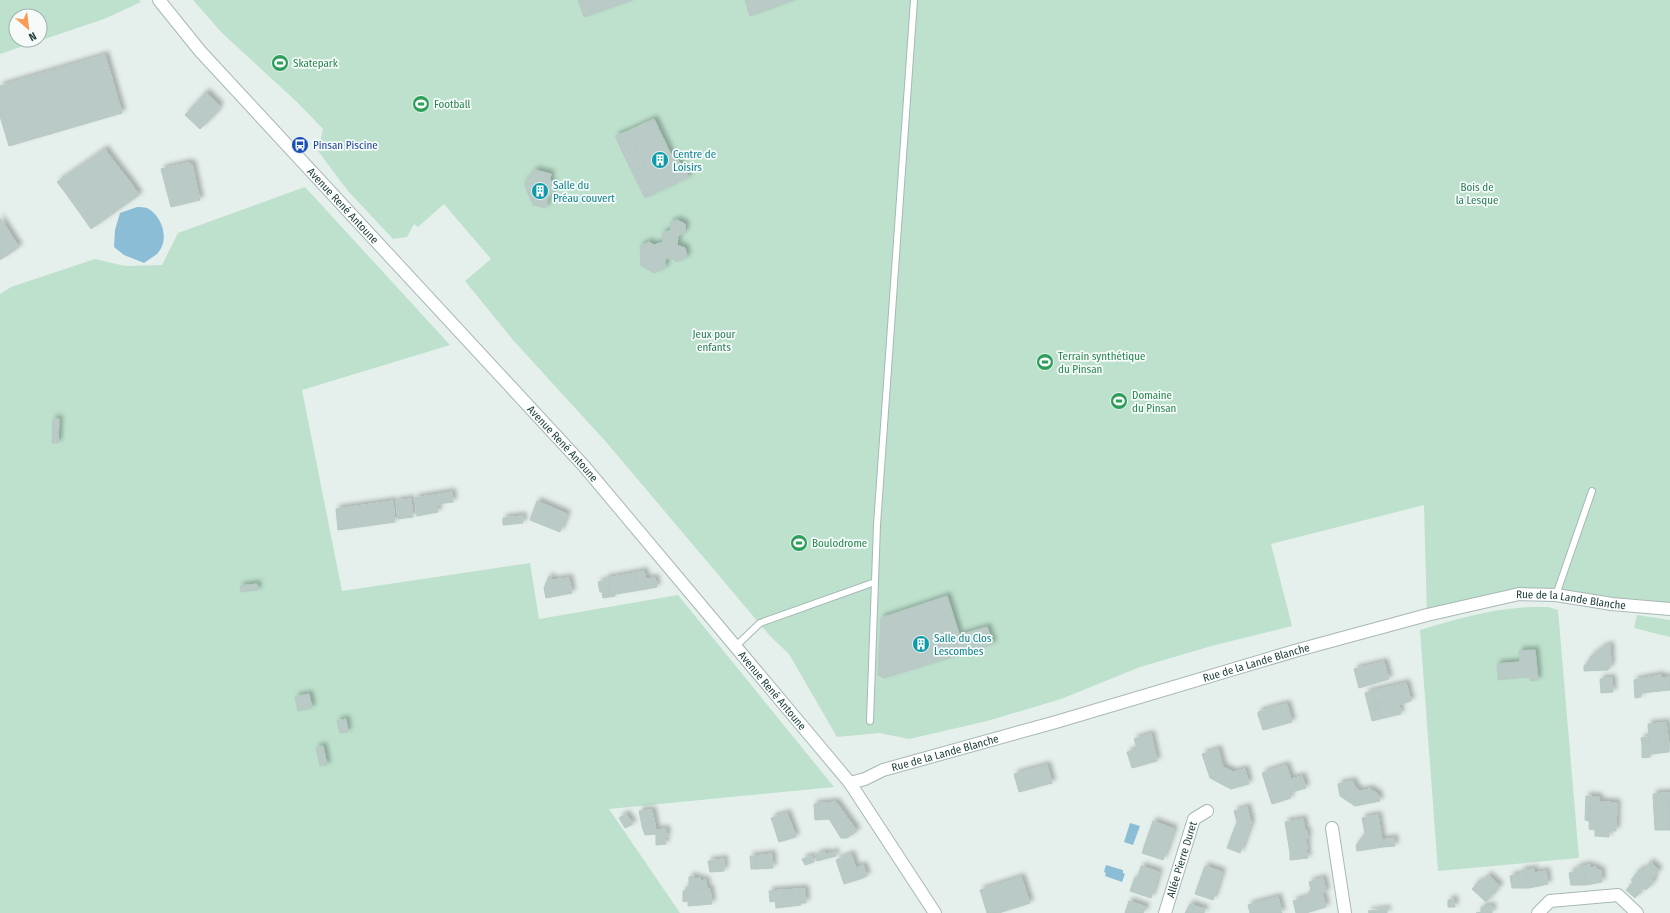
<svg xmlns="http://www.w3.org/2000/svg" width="1670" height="913" font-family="'Fira Sans Condensed',sans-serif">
  <defs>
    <filter id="shadow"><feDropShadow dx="3.5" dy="-3.5" stdDeviation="2" flood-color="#0004"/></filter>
  </defs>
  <rect width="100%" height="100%" fill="#e5efec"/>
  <!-- green -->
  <g fill="#bde1cd" fill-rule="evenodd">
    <path d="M 0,0 L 139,0 L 141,2 L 104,19 L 0,54 ZM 16,16 L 40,16 L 40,40 L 16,40 Z"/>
    <path d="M 193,0 L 1670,0 L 1670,612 L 1519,594 L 1427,615 L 1424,505 L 1271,544 L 1292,626 L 1215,645 L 1140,667 L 1061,699 L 987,721 L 909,739 L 879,733 L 837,737 L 789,654 L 770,636 L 607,443 L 513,340 L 465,281 L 491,259 L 444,204 L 418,227 L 414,224 L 407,237 L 393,239 L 348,191 L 318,151 L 323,129 L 297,102 L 222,33 Z"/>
    <path d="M 305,187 L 450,345 L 302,390 L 342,591 L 530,563 L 539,619 L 678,595 L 834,787 L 609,809 L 680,913 L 0,913 L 0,294 L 11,287 L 95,259 L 125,266 L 162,265 L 178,233 Z"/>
    <path d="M 1530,607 L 1548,607 L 1558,610 L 1579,858 L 1438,871 L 1420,630 C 1457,619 1491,609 1530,607 Z"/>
    <path d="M 1637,615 L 1670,620 L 1670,637 L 1634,628 Z"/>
  </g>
  <!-- water -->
  <g fill="#8bbed6">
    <path d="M 137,207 C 140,207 144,207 147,208 C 163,216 170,241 157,254 C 153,257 148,260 144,263 L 124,255 L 114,247 L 115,230 L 120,213 Z"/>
    <path d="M 1130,823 L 1140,826 L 1133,845 L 1124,842 Z"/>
    <path d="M 1106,865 L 1123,870 L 1123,873 L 1125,874 L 1122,882 L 1105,876 L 1106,873 L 1104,872 Z"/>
  </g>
  <!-- building -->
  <g fill="#bacac6" stroke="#b7c9c5" filter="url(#shadow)">
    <path d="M 578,0 L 632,0 L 584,17 Z"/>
    <path d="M 745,0 L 794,0 L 750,16 Z"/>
    <path d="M 105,55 L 122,113 L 9,146 L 0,116 L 0,86 Z"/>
    <path d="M 206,92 L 220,106 L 217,110 L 218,111 L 200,129 L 185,115 Z"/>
    <path d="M 654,119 L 671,155 L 674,154 L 689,177 L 645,198 L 632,172 L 641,168 L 645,178 L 650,176 L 628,131 Z"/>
    <path d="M 628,131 L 645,166 L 632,172 L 615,136 Z"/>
    <path d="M 105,149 L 112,159 L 64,191 L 57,182 Z"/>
    <path d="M 112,159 L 130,182 L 82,216 L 64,191 Z"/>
    <path d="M 187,163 L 192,164 L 200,200 L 171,207 L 161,169 Z"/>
    <path d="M 645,166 L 650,176 L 645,178 L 641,168 Z"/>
    <path d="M 535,170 L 551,174 L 550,179 L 554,189 L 547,200 L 546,208 L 533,205 L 524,184 Z"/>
    <path d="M 130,182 L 139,195 L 91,229 L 82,216 Z"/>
    <path d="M 0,218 L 19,247 L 0,260 Z"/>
    <path d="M 677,220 L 685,224 L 685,232 L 678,236 L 677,245 L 685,248 L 687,257 L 677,262 L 670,258 L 665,259 L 665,268 L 654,273 L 641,266 L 640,246 L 649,242 L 654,245 L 663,242 L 662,233 L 671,230 L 670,223 Z"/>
    <path d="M 53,419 L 59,419 L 58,443 L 52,443 Z"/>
    <path d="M 452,492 L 453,502 L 437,504 L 438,512 L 417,516 L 415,498 Z"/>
    <path d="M 411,499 L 413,517 L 398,519 L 396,501 Z"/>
    <path d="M 393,501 L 395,522 L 338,530 L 336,509 Z"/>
    <path d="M 537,501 L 567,514 L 560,532 L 530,520 Z"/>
    <path d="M 523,516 L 523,523 L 503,525 L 503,518 Z"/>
    <path d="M 644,571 L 646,579 L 636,581 L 635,573 Z"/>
    <path d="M 635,573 L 636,581 L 646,579 L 647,589 L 610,595 L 608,578 Z"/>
    <path d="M 549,576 L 553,580 L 569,578 L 572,593 L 546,598 L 544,588 Z"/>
    <path d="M 605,578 L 608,578 L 610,595 L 615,595 L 615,596 L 603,598 L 602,592 L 600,592 L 598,582 L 606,581 Z"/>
    <path d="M 655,578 L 657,587 L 647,589 L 646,579 Z"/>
    <path d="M 257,584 L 258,590 L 241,592 L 240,586 Z"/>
    <path d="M 947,596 L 965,653 L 884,678 L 878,675 L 881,618 Z"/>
    <path d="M 987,627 L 993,644 L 965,653 L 960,635 Z"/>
    <path d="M 1610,645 L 1611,665 L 1608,670 L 1584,671 L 1584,666 L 1590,659 L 1590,657 L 1603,647 Z"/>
    <path d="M 1535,650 L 1538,680 L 1530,681 L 1530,677 L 1506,679 L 1506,674 L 1498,675 L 1497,664 L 1520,662 L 1519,651 Z"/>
    <path d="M 1384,662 L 1389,679 L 1359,688 L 1354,669 Z"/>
    <path d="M 1506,674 L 1506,679 L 1498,680 L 1498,675 Z"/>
    <path d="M 1661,675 L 1661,678 L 1670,677 L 1670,690 L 1641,693 L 1641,697 L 1635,698 L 1634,680 Z"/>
    <path d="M 1612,678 L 1613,692 L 1601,693 L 1600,679 Z"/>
    <path d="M 1406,683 L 1411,701 L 1395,706 L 1393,699 L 1376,704 L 1372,691 Z"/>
    <path d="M 1372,691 L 1380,719 L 1372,721 L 1365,693 Z"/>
    <path d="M 309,694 L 312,708 L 298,711 L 295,697 Z"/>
    <path d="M 1393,699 L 1395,706 L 1399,705 L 1401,714 L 1380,719 L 1376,704 Z"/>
    <path d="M 1287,704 L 1292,722 L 1263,730 L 1258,715 L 1275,710 L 1274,707 Z"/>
    <path d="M 1274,707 L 1275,710 L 1258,715 L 1258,712 Z"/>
    <path d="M 346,719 L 348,732 L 340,733 L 337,721 Z"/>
    <path d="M 1666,722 L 1669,745 L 1666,746 L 1664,723 Z"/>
    <path d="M 1664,723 L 1666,746 L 1669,745 L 1669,752 L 1650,754 L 1650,757 L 1642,758 L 1642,744 L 1649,744 L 1648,724 Z"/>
    <path d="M 1151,734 L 1157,761 L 1132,768 L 1127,752 L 1137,749 L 1134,739 Z"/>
    <path d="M 1649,737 L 1649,744 L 1642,744 L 1641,738 Z"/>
    <path d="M 323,746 L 327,765 L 320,766 L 316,748 Z"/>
    <path d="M 1218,749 L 1223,767 L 1233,772 L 1245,769 L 1249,784 L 1231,789 L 1210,778 L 1202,754 Z"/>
    <path d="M 1047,765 L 1052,783 L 1019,792 L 1014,774 Z"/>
    <path d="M 1286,765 L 1291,779 L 1302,776 L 1306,788 L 1270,798 L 1262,773 Z"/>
    <path d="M 1353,781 L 1355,787 L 1360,791 L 1370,789 L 1378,794 L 1380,801 L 1355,806 L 1340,796 L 1338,784 Z"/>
    <path d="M 1289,793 L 1291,798 L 1272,804 L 1270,798 Z"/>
    <path d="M 1666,793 L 1667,808 L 1670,808 L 1670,830 L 1655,830 L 1653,794 Z"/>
    <path d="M 1666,793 L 1670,793 L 1670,808 L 1667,808 Z"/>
    <path d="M 1586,796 L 1599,797 L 1599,802 L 1594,801 L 1590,805 L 1589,821 L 1585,820 Z"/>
    <path d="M 1594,801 L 1617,803 L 1616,831 L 1609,830 L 1609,837 L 1595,836 L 1595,830 L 1589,829 L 1590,805 Z"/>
    <path d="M 836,802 L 857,831 L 847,838 L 841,838 L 829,819 L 815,820 L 814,804 Z"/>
    <path d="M 1247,807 L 1251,823 L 1240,853 L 1227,848 L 1237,822 L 1234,811 Z"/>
    <path d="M 652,810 L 655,824 L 642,826 L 639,811 Z"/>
    <path d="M 787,813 L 796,837 L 779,842 L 771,818 Z"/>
    <path d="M 626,814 L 633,824 L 625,828 L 619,818 Z"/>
    <path d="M 1378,815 L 1383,847 L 1357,851 L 1356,845 L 1365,834 L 1362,818 Z"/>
    <path d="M 1303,819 L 1305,831 L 1307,831 L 1308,838 L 1306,838 L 1307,850 L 1290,853 L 1285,822 Z"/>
    <path d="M 1153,821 L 1174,829 L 1163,860 L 1142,853 Z"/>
    <path d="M 655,824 L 656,834 L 645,835 L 642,826 Z"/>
    <path d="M 666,829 L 667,837 L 664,837 L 666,844 L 656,845 L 656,830 Z"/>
    <path d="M 1394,838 L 1395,846 L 1383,847 L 1382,840 Z"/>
    <path d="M 1306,850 L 1308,858 L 1290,860 L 1290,853 Z"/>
    <path d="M 825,852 L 826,854 L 835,852 L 836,856 L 817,861 L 815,855 Z"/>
    <path d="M 772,854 L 773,868 L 756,869 L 755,856 Z"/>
    <path d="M 851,854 L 860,879 L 844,884 L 836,860 Z"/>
    <path d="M 750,856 L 755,856 L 756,869 L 751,869 Z"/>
    <path d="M 812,856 L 814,862 L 805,865 L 802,859 Z"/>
    <path d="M 724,859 L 724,871 L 710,872 L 708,861 Z"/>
    <path d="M 1650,862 L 1659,870 L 1652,879 L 1654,881 L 1650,886 L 1636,874 L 1640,869 L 1643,871 Z"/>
    <path d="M 863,865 L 867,876 L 860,879 L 856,868 Z"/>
    <path d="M 1590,865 L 1590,868 L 1596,867 L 1596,870 L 1601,870 L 1602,882 L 1586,885 L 1584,866 Z"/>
    <path d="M 1141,866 L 1159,872 L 1151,898 L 1130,891 L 1135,877 L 1138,878 Z"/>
    <path d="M 1205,866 L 1222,872 L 1213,900 L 1195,894 Z"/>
    <path d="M 1579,866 L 1584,866 L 1586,885 L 1571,885 L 1569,873 L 1574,872 L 1574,869 L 1580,868 Z"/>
    <path d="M 1534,869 L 1534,873 L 1546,871 L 1548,884 L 1529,888 L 1527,870 Z"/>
    <path d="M 1527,870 L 1529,888 L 1512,888 L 1510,876 L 1521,874 L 1521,871 Z"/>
    <path d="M 1636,874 L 1650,886 L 1646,890 L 1644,888 L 1635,898 L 1626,890 L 1633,882 L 1631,880 Z"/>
    <path d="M 1488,875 L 1500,886 L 1486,902 L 1472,889 L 1479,881 L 1481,883 Z"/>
    <path d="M 694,876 L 694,879 L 700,878 L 700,881 L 706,880 L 707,889 L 686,891 L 686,887 L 689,887 L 689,877 Z"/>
    <path d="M 1021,877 L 1030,903 L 999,913 L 987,913 L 980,890 Z"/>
    <path d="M 1323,878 L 1326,892 L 1322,893 L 1326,907 L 1306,913 L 1296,913 L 1293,901 L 1305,898 L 1311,890 L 1309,882 Z"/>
    <path d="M 707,889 L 710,889 L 712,904 L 688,906 L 688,901 L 683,902 L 683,891 Z"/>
    <path d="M 799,889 L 805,889 L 806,903 L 800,903 Z"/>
    <path d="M 799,889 L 801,905 L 776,908 L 775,901 L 770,902 L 769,891 Z"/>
    <path d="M 1278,897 L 1282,913 L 1250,913 L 1248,905 Z"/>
    <path d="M 1454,899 L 1455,907 L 1448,907 L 1448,900 Z"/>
    <path d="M 1129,901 L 1146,907 L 1143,913 L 1125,913 Z"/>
    <path d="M 1190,904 L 1205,909 L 1204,913 L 1185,913 Z"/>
    <path d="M 1492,906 L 1492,913 L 1476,913 L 1481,912 L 1481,907 Z"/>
    <path d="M 1387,909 L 1387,913 L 1369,913 L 1368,911 Z"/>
  </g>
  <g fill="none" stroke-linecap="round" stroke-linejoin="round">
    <!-- lane casing -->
    <g stroke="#a7b8b5" stroke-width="8">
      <g id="lane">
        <path d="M 1556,595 L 1592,491"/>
        <path d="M 736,646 L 760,623 L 875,582"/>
        <path d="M 870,721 L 877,525 L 914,0"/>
      </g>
    </g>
    <!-- street casing -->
    <g stroke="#a7b8b5" stroke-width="14">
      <g id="street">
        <path id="s1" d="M 159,0 L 200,51 L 584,466 L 850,783 L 935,913"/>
        <path id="s2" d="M 850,783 L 865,779 L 883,770 L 1056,722 L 1298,650 L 1427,615 L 1519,594 L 1556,595 L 1612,604 L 1670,609"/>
        <path d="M 1332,828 L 1345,913"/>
        <path id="s3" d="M 1165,913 L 1194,819 L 1207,811"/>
        <path d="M 1538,913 L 1550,901 L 1618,895 L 1637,913"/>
      </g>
    </g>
    <!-- lane -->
    <use href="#lane" stroke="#fff" stroke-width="6"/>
    <!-- street -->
    <use href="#street" stroke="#fff" stroke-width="12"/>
  </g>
  <!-- icons -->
  <defs>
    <g id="stadium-disc" transform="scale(0.9)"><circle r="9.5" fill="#2e9e5b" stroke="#f6fbf9"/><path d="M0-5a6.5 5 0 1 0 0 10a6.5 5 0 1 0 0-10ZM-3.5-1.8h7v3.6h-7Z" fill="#fff"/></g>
    <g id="bus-disc" transform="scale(0.9)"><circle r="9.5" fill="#1a4fb4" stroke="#f6fbf9"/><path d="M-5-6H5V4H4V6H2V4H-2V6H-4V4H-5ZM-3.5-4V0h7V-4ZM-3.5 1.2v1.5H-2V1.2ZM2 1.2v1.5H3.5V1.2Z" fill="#fff"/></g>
    <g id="building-disc" transform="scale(0.9)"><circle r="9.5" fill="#0f9aa8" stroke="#f6fbf9"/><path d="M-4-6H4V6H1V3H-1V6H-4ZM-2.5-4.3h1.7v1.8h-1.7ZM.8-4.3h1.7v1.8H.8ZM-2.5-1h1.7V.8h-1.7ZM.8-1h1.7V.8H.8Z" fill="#fff"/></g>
  </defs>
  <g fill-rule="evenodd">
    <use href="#stadium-disc" x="280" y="63"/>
    <use href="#stadium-disc" x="421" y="104"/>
    <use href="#bus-disc" x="300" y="145"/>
    <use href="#building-disc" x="660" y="160"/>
    <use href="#building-disc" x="540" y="191"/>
    <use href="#stadium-disc" x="1045" y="362"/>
    <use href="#stadium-disc" x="1119" y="401"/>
    <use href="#stadium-disc" x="799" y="543"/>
    <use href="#building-disc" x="921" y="644"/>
  </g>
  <g text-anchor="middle" stroke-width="3.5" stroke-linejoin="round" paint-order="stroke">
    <!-- leisure labels -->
    <g font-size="11" fill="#27864d" stroke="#f6fbf9" text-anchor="start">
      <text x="293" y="67">Skatepark</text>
      <text x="434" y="108">Football</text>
      <text x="1058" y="360">Terrain synthétique<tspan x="1058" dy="13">du Pinsan</tspan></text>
      <text x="1132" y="399">Domaine<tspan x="1132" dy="13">du Pinsan</tspan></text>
      <text x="812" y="547">Boulodrome</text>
    </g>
    <!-- transit labels -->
    <g font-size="11" fill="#164399" stroke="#f6fbf9" text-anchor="start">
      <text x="313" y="149">Pinsan Piscine</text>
    </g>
    <!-- culture labels -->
    <g font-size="11" fill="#0d838f" stroke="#f6fbf9" text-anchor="start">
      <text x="673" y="158">Centre de<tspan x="673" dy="13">Loisirs</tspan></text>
      <text x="553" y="189">Salle du<tspan x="553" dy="13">Préau couvert</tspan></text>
      <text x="934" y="642">Salle du Clos<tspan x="934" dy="13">Lescombes</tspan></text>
    </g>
    <!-- park labels -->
    <g font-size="11" fill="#2a7c58" stroke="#f6fbf9">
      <text x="1477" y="191">Bois de<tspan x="1477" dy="13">la Lesque</tspan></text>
      <text x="714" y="338">Jeux pour<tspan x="714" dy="13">enfants</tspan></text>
    </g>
    <!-- street labels -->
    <g font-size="11" fill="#234340" stroke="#f6fbf9">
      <text dy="4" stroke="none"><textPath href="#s1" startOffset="276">Avenue René Antoune</textPath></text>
      <text dy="4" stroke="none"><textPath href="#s1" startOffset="600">Avenue René Antoune</textPath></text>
      <text dy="4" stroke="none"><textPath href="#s2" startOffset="748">Rue de la Lande Blanche</textPath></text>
      <text dy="4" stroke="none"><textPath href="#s2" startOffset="424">Rue de la Lande Blanche</textPath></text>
      <text dy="4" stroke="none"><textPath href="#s1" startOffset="924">Avenue René Antoune</textPath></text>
      <text dy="4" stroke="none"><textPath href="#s2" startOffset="100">Rue de la Lande Blanche</textPath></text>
      <text dy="4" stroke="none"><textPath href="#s3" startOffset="56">Allée Pierre Duret</textPath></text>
    </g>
  </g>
  <!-- north arrow -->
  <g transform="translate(28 28) rotate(152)"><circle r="19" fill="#f6fbf9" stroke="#a2b1af"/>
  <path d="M0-3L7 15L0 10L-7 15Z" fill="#f99c59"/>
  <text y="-6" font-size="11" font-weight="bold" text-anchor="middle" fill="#234340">N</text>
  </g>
</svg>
